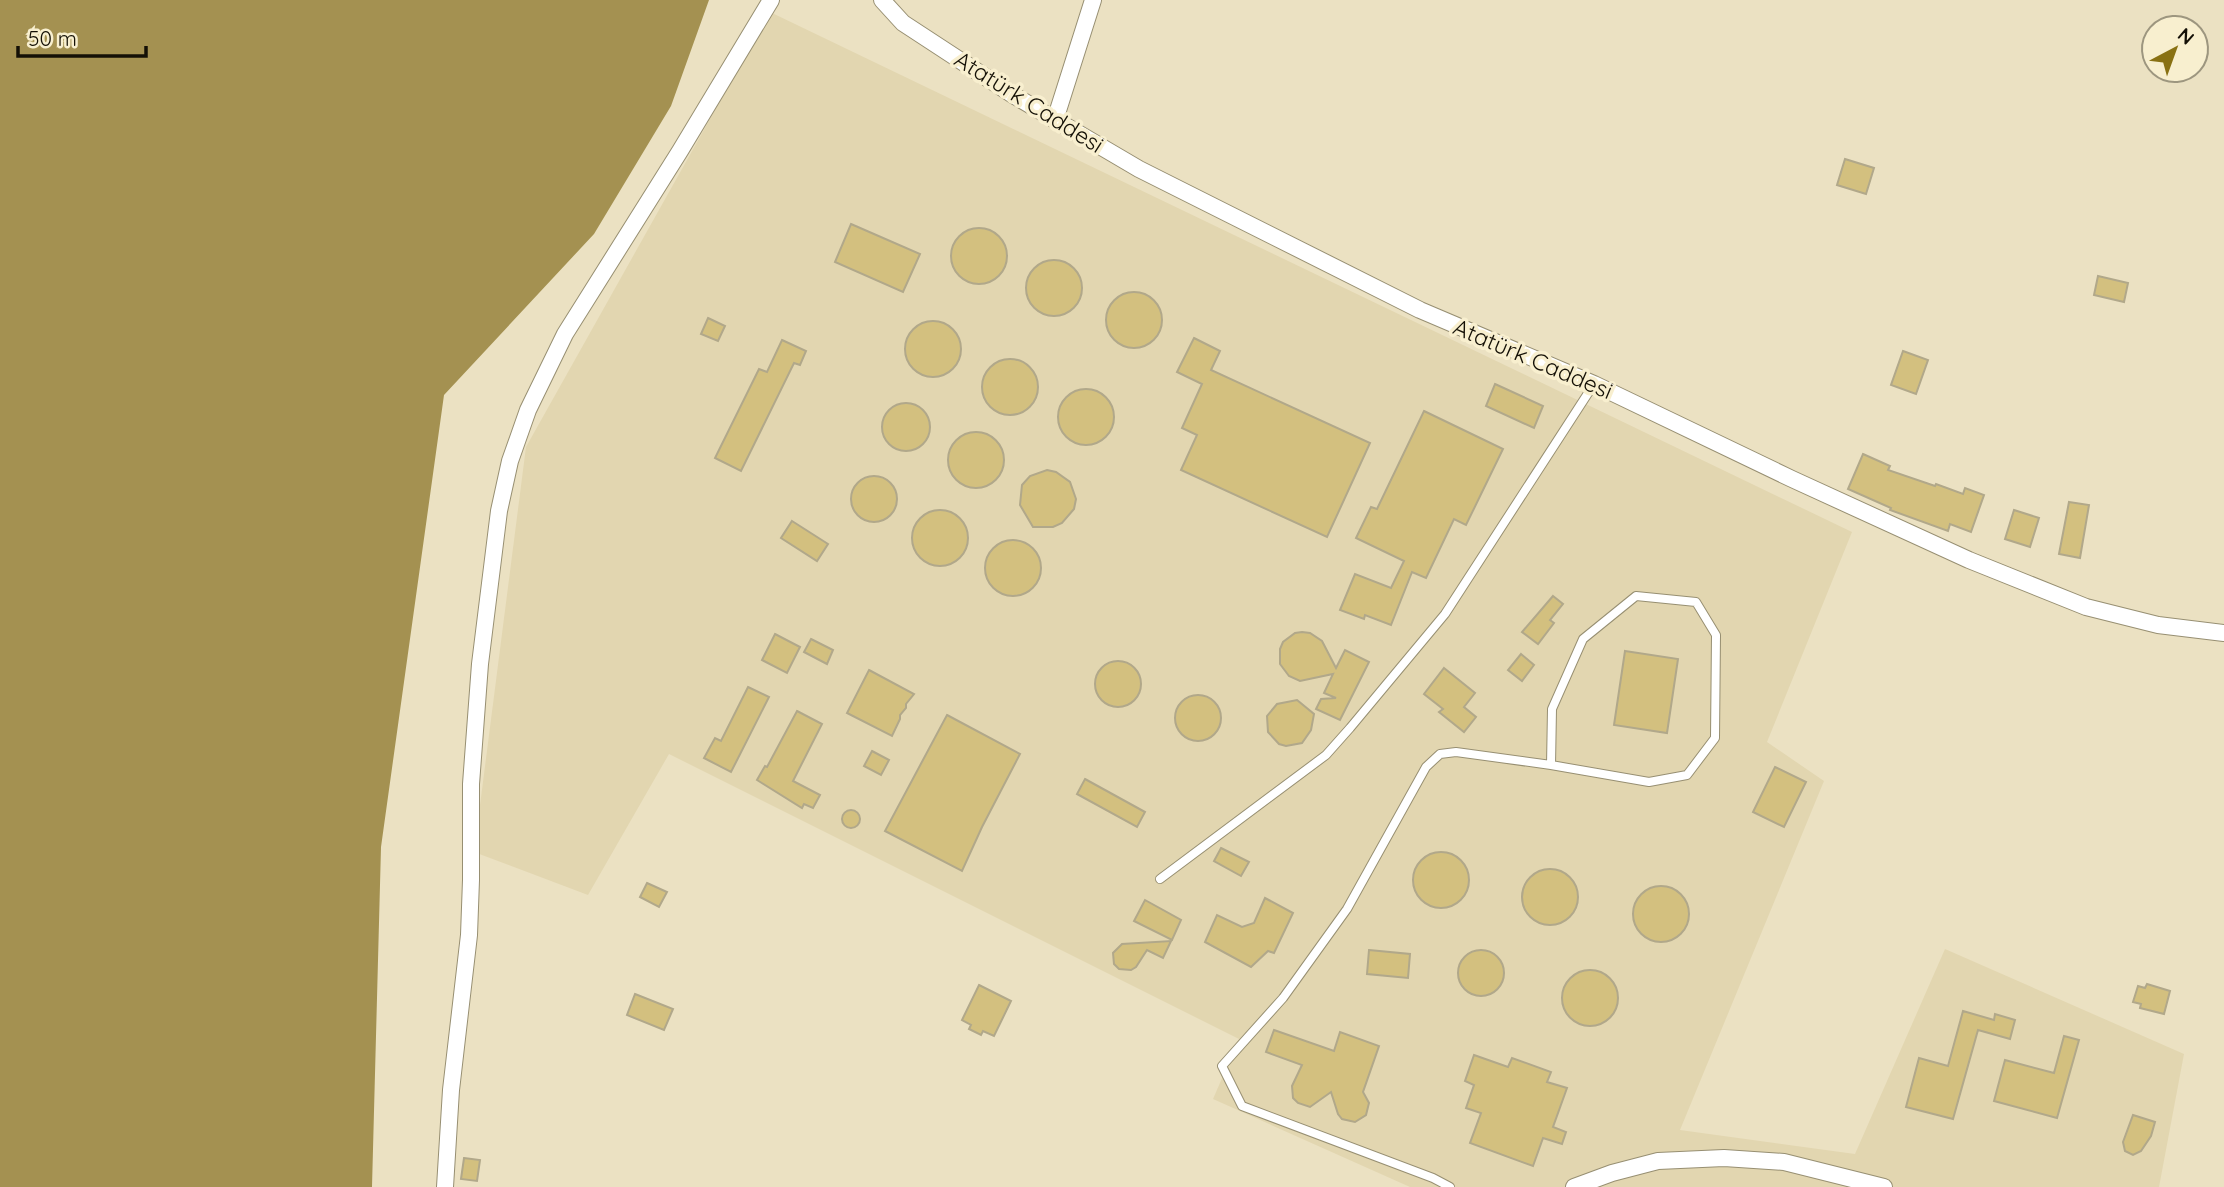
<svg xmlns="http://www.w3.org/2000/svg" width="2224" height="1187" font-family="Quicksand,sans-serif">
  <rect width="100%" height="100%" fill="#ebe1c2"/>
  <!-- built -->
  <path fill="#e2d6b0" d="M 770,12 L 1852,532 L 1767,742 L 1824,781 L 1680,1130 L 1855,1154 L 1945,949 L 2184,1054 L 2159,1187 L 1410,1187 L 1213,1099 L 1239,1039 L 669,754 L 588,895 L 474,852 L 526,447 Z"/>
  <!-- water -->
  <path fill="#a49151" d="M 0,0 L 709,0 L 671,106 L 594,234 L 444,395 L 381,847 L 372,1187 L 0,1187 Z"/>
  <!-- building -->
  <g fill="#d3c07f" stroke="#b1a88a" stroke-width="2">
    <path d="M 1845,159 L 1874,168 L 1866,194 L 1837,185 Z"/>
    <path d="M 851,224 L 920,254 L 903,292 L 835,262 Z"/>
    <circle cx="979" cy="256" r="28"/>
    <circle cx="1054" cy="288" r="28"/>
    <path d="M 2098,276 L 2128,283 L 2124,302 L 2094,295 Z"/>
    <circle cx="1134" cy="320" r="28"/>
    <path d="M 708,318 L 725,326 L 718,341 L 701,334 Z"/>
    <circle cx="933" cy="349" r="28"/>
    <path d="M 1194,338 L 1220,351 L 1211,370 L 1370,443 L 1327,537 L 1181,470 L 1197,435 L 1182,428 L 1202,384 L 1177,372 Z"/>
    <path d="M 782,340 L 806,351 L 800,365 L 794,363 L 741,471 L 715,458 L 759,369 L 767,372 Z"/>
    <path d="M 1903,351 L 1928,360 L 1916,394 L 1891,385 Z"/>
    <circle cx="1010" cy="387" r="28"/>
    <path d="M 1495,384 L 1543,406 L 1534,428 L 1486,406 Z"/>
    <circle cx="1086" cy="417" r="28"/>
    <circle cx="906" cy="427" r="24"/>
    <path d="M 1424,411 L 1503,449 L 1466,525 L 1454,519 L 1426,578 L 1412,572 L 1391,625 L 1365,615 L 1364,619 L 1340,610 L 1355,574 L 1391,588 L 1404,561 L 1356,538 L 1371,507 L 1377,509 Z"/>
    <circle cx="976" cy="460" r="28"/>
    <path d="M 1863,454 L 1890,466 L 1888,470 L 1935,486 L 1936,484 L 1963,494 L 1965,488 L 1984,495 L 1971,532 L 1950,524 L 1948,531 L 1890,510 L 1891,508 L 1848,489 Z"/>
    <path d="M 1047,470 L 1056,472 L 1070,482 L 1076,499 L 1074,509 L 1062,523 L 1053,527 L 1033,527 L 1020,505 L 1022,485 L 1030,476 Z"/>
    <circle cx="874" cy="499" r="23"/>
    <path d="M 2069,502 L 2089,505 L 2080,558 L 2059,554 Z"/>
    <circle cx="940" cy="538" r="28"/>
    <path d="M 2014,510 L 2039,518 L 2030,547 L 2005,539 Z"/>
    <path d="M 792,521 L 828,544 L 817,561 L 781,538 Z"/>
    <circle cx="1013" cy="568" r="28"/>
    <path d="M 1553,596 L 1563,604 L 1550,620 L 1554,623 L 1538,644 L 1522,632 Z"/>
    <path d="M 1302,632 L 1310,633 L 1322,641 L 1336,668 L 1345,650 L 1369,662 L 1340,720 L 1316,709 L 1321,699 L 1336,698 L 1324,693 L 1333,674 L 1300,681 L 1289,676 L 1280,664 L 1280,649 L 1283,642 L 1295,633 Z"/>
    <path d="M 775,634 L 800,647 L 787,673 L 762,660 Z"/>
    <path d="M 811,639 L 833,650 L 827,664 L 804,652 Z"/>
    <path d="M 1625,651 L 1678,659 L 1667,733 L 1614,725 Z"/>
    <path d="M 1521,654 L 1534,665 L 1522,681 L 1508,670 Z"/>
    <circle cx="1118" cy="684" r="23"/>
    <path d="M 1444,668 L 1475,693 L 1464,707 L 1476,717 L 1464,732 L 1439,712 L 1443,709 L 1424,694 Z"/>
    <path d="M 869,670 L 914,694 L 906,704 L 906,708 L 900,715 L 900,719 L 892,736 L 847,713 Z"/>
    <path d="M 748,687 L 769,697 L 731,772 L 704,758 L 715,738 L 721,741 Z"/>
    <circle cx="1198" cy="718" r="23"/>
    <path d="M 1297,700 L 1314,714 L 1311,730 L 1302,743 L 1286,746 L 1279,744 L 1268,732 L 1267,716 L 1277,704 Z"/>
    <path d="M 797,711 L 822,724 L 793,781 L 820,795 L 813,808 L 804,804 L 802,808 L 757,780 L 765,766 L 767,767 Z"/>
    <path d="M 947,715 L 1020,754 L 982,827 L 962,871 L 885,831 Z"/>
    <path d="M 872,751 L 889,760 L 881,775 L 864,766 Z"/>
    <path d="M 1775,767 L 1806,782 L 1784,827 L 1753,812 Z"/>
    <path d="M 1085,779 L 1145,812 L 1137,827 L 1077,794 Z"/>
    <circle cx="851" cy="819" r="9"/>
    <path d="M 1221,848 L 1249,862 L 1241,876 L 1214,861 Z"/>
    <circle cx="1441" cy="880" r="28"/>
    <circle cx="1550" cy="897" r="28"/>
    <path d="M 647,883 L 667,892 L 659,907 L 640,897 Z"/>
    <circle cx="1661" cy="914" r="28"/>
    <path d="M 1265,898 L 1293,913 L 1274,953 L 1268,951 L 1251,967 L 1205,942 L 1217,915 L 1242,927 L 1254,923 Z"/>
    <path d="M 1145,900 L 1181,920 L 1172,940 L 1134,921 Z"/>
    <path d="M 1171,941 L 1163,958 L 1147,950 L 1136,967 L 1131,970 L 1119,969 L 1114,964 L 1113,953 L 1122,944 Z"/>
    <path d="M 1369,950 L 1410,954 L 1408,978 L 1367,974 Z"/>
    <circle cx="1481" cy="973" r="23"/>
    <circle cx="1590" cy="998" r="28"/>
    <path d="M 2147,984 L 2170,991 L 2164,1014 L 2140,1008 L 2141,1004 L 2133,1002 L 2138,986 L 2145,988 Z"/>
    <path d="M 979,985 L 1011,1001 L 994,1036 L 983,1031 L 981,1035 L 969,1029 L 971,1025 L 962,1020 Z"/>
    <path d="M 635,994 L 673,1009 L 664,1030 L 627,1015 Z"/>
    <path d="M 1963,1011 L 1994,1020 L 1995,1014 L 2015,1020 L 2010,1039 L 1978,1030 L 1953,1119 L 1906,1107 L 1919,1058 L 1948,1066 Z"/>
    <path d="M 1274,1030 L 1334,1051 L 1340,1032 L 1379,1046 L 1363,1092 L 1369,1103 L 1366,1115 L 1355,1122 L 1342,1119 L 1338,1114 L 1331,1092 L 1310,1107 L 1298,1103 L 1293,1098 L 1292,1086 L 1302,1065 L 1266,1052 Z"/>
    <path d="M 2064,1036 L 2079,1040 L 2057,1118 L 1994,1101 L 2005,1060 L 2054,1073 Z"/>
    <path d="M 1474,1055 L 1508,1067 L 1512,1058 L 1551,1072 L 1547,1082 L 1567,1088 L 1553,1127 L 1566,1132 L 1562,1144 L 1543,1138 L 1533,1166 L 1470,1143 L 1481,1113 L 1466,1108 L 1474,1085 L 1465,1081 Z"/>
    <path d="M 2133,1115 L 2155,1122 L 2151,1136 L 2141,1151 L 2133,1155 L 2125,1151 L 2123,1142 Z"/>
    <path d="M 464,1158 L 480,1160 L 477,1181 L 461,1179 Z"/>
  </g>
  <g fill="none" stroke-linecap="round" stroke-linejoin="round">
    <!-- lane casing -->
    <g stroke="#978f72" stroke-width="10">
      <g id="lane">
        <path d="M 1160,879 L 1326,755 L 1350,728 L 1445,614 L 1594,384"/>
        <path d="M 1450,1187 L 1433,1178 L 1242,1106 L 1222,1066 L 1283,998 L 1347,909 L 1426,767 L 1440,754 L 1456,752 L 1551,765 L 1649,782 L 1687,775 L 1715,738 L 1716,635 L 1696,602 L 1636,596 L 1583,639 L 1552,709 L 1551,765"/>
      </g>
    </g>
    <!-- street casing -->
    <g stroke="#978f72" stroke-width="18">
      <g id="street">
        <path d="M 882,0 L 903,23 L 1013,95 L 1139,169 L 1420,310 L 1594,384 L 1792,479 L 1969,560 L 2086,607 L 2158,625 L 2224,633"/>
        <path d="M 1055,120 L 1093,0"/>
        <path d="M 445,1187 L 451,1090 L 469,935 L 471,880 L 471,784 L 480,664 L 499,511 L 510,461 L 528,410 L 565,334 L 680,151 L 771,0"/>
        <path d="M 1574,1187 L 1612,1173 L 1658,1161 L 1724,1158 L 1784,1162 L 1884,1187"/>
      </g>
    </g>
    <!-- lane -->
    <use href="#lane" stroke="#fff" stroke-width="8"/>
    <!-- street -->
    <use href="#street" stroke="#fff" stroke-width="16"/>
  </g>
  <g text-anchor="middle" stroke-width="7" stroke-linejoin="round" paint-order="stroke">
    <!-- street labels -->
    <g font-size="23" fill="#141006" stroke="#f8efcf">
      <text transform="translate(1029 102) rotate(32)" y="8">Atatürk Caddesi</text>
      <text transform="translate(1533 359) rotate(23)" y="8">Atatürk Caddesi</text>
    </g>
  </g>
  <!-- north arrow -->
  <g transform="translate(2175 49) rotate(41)"><circle r="33" fill="#f8efcf" stroke="#9d967f" stroke-width="2"/>
  <path d="M0-5L12 26L0 18L-12 26Z" fill="#897113"/>
  <text y="-10" font-size="19" font-weight="bold" text-anchor="middle" fill="#141006">N</text>
  </g>
  <!-- scale -->
  <path d="M18 46v10h128v-10" fill="none" stroke="#141006" stroke-width="3.5"/>
  <text x="28" y="46" font-size="21" fill="#141006" stroke="#f8efcf" stroke-width="5" paint-order="stroke">50 m</text>
</svg>
